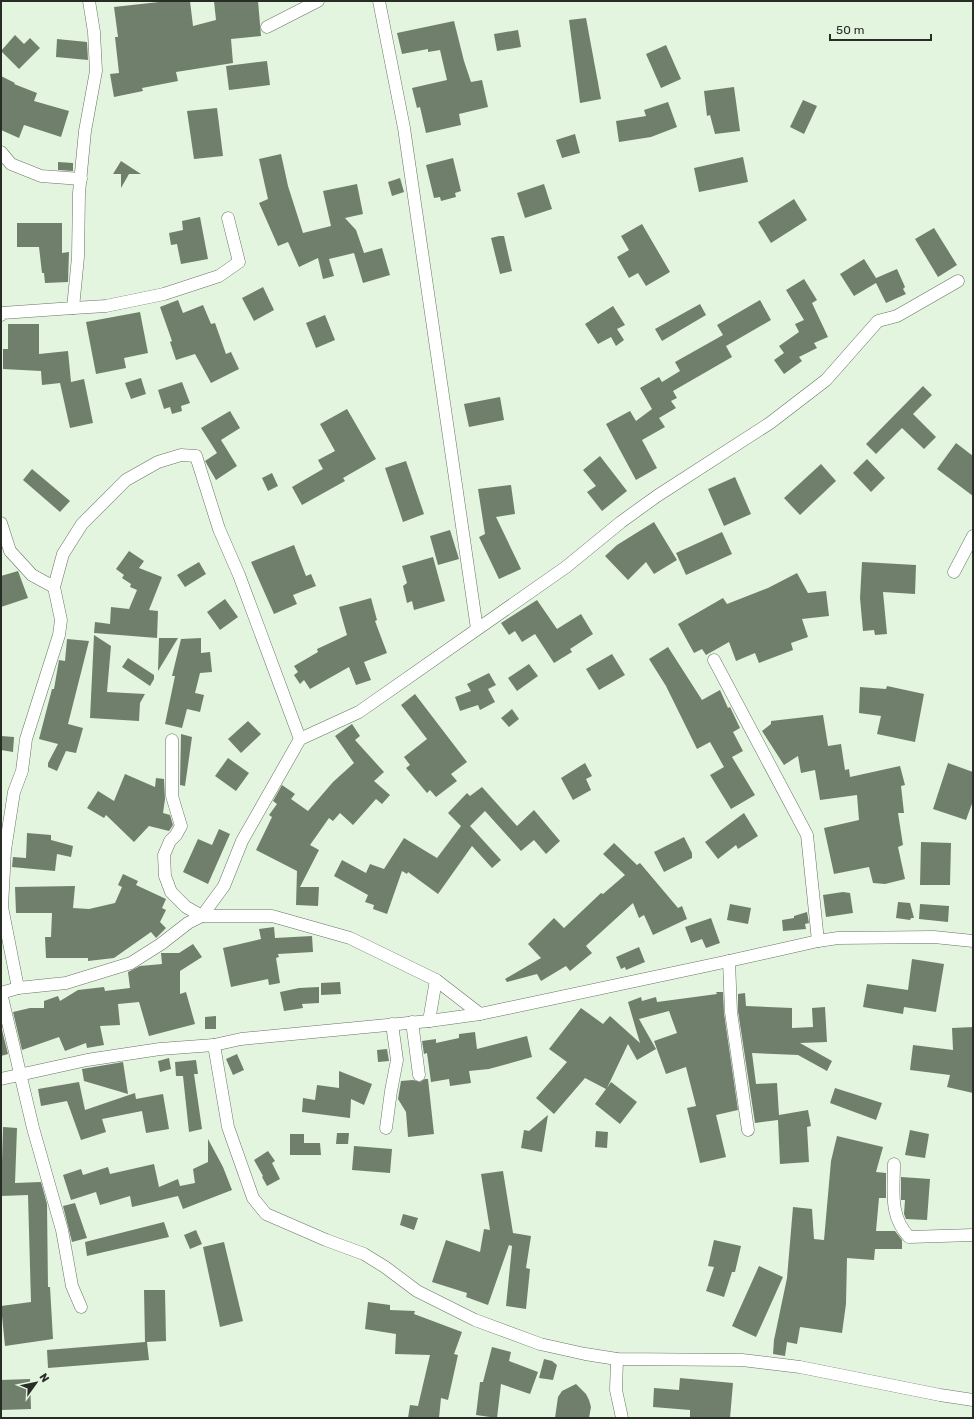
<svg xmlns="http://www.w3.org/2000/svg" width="974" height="1419" font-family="Rubik,sans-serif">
  <rect width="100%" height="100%" fill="#e3f4df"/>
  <!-- building -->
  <g fill="#707f6c">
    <path d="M 168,1 L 190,1 L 193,26 L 216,20 L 214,1 L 258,1 L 261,36 L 231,39 L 233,63 L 176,72 L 178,81 L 142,88 L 143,91 L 114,97 L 110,74 L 119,73 L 115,37 L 118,37 L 114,7 Z"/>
    <path d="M 586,18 L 601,99 L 580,103 L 569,20 Z"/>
    <path d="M 454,21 L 464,61 L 471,82 L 482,80 L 488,107 L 459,114 L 461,125 L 426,133 L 420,107 L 417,108 L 412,88 L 447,80 L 440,50 L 428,52 L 428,49 L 402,54 L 397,33 Z"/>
    <path d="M 518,30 L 521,47 L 497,51 L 494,34 Z"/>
    <path d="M 15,35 L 24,44 L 30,38 L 40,48 L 19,69 L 1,51 Z"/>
    <path d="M 57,39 L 87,42 L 88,60 L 56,57 Z"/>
    <path d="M 666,45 L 681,79 L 661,88 L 646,54 Z"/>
    <path d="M 267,61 L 270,85 L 229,90 L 226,66 Z"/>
    <path d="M 1,76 L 15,83 L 14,84 L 37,93 L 34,101 L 69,111 L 61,137 L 24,125 L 19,138 L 1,130 Z"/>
    <path d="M 734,87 L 740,131 L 715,134 L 710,115 L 707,116 L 704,91 Z"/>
    <path d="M 803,100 L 817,106 L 804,134 L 790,127 Z"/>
    <path d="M 668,102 L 677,127 L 651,137 L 619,142 L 616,121 L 646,116 L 644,110 Z"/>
    <path d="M 217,108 L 223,156 L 194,159 L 187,111 Z"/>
    <path d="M 575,134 L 580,153 L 562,158 L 556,140 Z"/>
    <path d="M 281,154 L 288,186 L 303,233 L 331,226 L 323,191 L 357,184 L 363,214 L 345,218 L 356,230 L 364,253 L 382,248 L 390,275 L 363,283 L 354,253 L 329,259 L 334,276 L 323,279 L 318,258 L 299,267 L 288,242 L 278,246 L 259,203 L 268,199 L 259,159 Z"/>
    <path d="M 743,157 L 748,182 L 699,192 L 694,168 Z"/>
    <path d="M 453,158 L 461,191 L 455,193 L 456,197 L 441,201 L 440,197 L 434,198 L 426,165 Z"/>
    <path d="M 121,161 L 141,174 L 129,174 L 121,188 L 121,174 L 113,174 Z"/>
    <path d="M 58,162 L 73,163 L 73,171 L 58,170 Z"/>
    <path d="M 400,178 L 404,192 L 392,196 L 388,182 Z"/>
    <path d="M 544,184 L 552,209 L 525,218 L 517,193 Z"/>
    <path d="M 794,199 L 807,220 L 771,243 L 758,222 Z"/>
    <path d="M 200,217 L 208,259 L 181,264 L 177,244 L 171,245 L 169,233 L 183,230 L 182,221 Z"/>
    <path d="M 17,223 L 62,223 L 62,253 L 69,252 L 68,282 L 45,283 L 44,273 L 42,273 L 39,247 L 17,247 Z"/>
    <path d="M 642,224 L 670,272 L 646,286 L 638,273 L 629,278 L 617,257 L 629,250 L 621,236 Z"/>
    <path d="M 934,228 L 957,265 L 938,277 L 915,239 Z"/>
    <path d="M 499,236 L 504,236 L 512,271 L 500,274 L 491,238 Z"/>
    <path d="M 864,259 L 876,278 L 897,269 L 905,287 L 903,289 L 906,294 L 886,303 L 876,283 L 854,296 L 840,274 Z"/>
    <path d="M 804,279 L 817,300 L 812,303 L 828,337 L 814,343 L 817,348 L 799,357 L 802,361 L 784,374 L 774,360 L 784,353 L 779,346 L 799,332 L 795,324 L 804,320 L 786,290 Z"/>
    <path d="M 263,287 L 274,310 L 254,321 L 242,298 Z"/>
    <path d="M 178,300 L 183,313 L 203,305 L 211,324 L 215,323 L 226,354 L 231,352 L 239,369 L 211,383 L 195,354 L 176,360 L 170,342 L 172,341 L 160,307 Z"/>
    <path d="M 760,300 L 771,320 L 726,346 L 732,357 L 673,391 L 677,398 L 671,401 L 676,408 L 659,418 L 665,427 L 642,440 L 657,468 L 636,480 L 606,424 L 630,411 L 636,421 L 652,409 L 640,388 L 659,377 L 662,382 L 680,371 L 675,362 L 723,335 L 717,325 Z"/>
    <path d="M 700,304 L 706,315 L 662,341 L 655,329 Z"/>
    <path d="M 613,306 L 625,325 L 617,329 L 624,340 L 616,346 L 611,337 L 598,344 L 585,324 Z"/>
    <path d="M 140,312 L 148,353 L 124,358 L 126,368 L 96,374 L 86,322 Z"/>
    <path d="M 325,315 L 335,340 L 316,348 L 306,323 Z"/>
    <path d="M 8,324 L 39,324 L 39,354 L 68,351 L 71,382 L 84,379 L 93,423 L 70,428 L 60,383 L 42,385 L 41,371 L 3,369 L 3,349 L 8,349 Z"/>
    <path d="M 141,378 L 146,394 L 131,399 L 125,383 Z"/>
    <path d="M 182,382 L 190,403 L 181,406 L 182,411 L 172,414 L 170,407 L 164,409 L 158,390 Z"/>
    <path d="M 923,386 L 932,395 L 913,414 L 936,437 L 924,449 L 902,428 L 876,454 L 866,444 Z"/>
    <path d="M 500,397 L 504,420 L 469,427 L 464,404 Z"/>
    <path d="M 347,409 L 376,459 L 343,478 L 345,481 L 302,505 L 292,487 L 323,469 L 318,460 L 335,451 L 320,424 Z"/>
    <path d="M 230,411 L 240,428 L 221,440 L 237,466 L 216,480 L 205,461 L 217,453 L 201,428 Z"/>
    <path d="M 956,443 L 973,456 L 973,496 L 937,469 Z"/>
    <path d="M 600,456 L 627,491 L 602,511 L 587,492 L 596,486 L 583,470 Z"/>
    <path d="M 867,459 L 885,478 L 871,492 L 853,473 Z"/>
    <path d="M 406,461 L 424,514 L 403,522 L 385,468 Z"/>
    <path d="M 821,464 L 836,481 L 800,515 L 784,498 Z"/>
    <path d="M 32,469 L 70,501 L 60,512 L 23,480 Z"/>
    <path d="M 272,473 L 278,486 L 268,491 L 262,478 Z"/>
    <path d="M 735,477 L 751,514 L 724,526 L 708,489 Z"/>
    <path d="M 511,485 L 515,514 L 496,517 L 521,569 L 499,579 L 479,537 L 485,534 L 478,489 Z"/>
    <path d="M 654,522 L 677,560 L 654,574 L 646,562 L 628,580 L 605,556 L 617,545 Z"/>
    <path d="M 450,530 L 459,559 L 438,565 L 430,536 Z"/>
    <path d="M 722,532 L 732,554 L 686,575 L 676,553 Z"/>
    <path d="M 294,545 L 306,576 L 311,574 L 316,586 L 293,595 L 297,604 L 274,614 L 251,562 Z"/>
    <path d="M 129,551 L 144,561 L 139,568 L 162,577 L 149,610 L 158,611 L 157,638 L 94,633 L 95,622 L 110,624 L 111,607 L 129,609 L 137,590 L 130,587 L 131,584 L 122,578 L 124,575 L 116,569 Z"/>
    <path d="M 433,557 L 445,601 L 414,610 L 412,601 L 407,603 L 403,586 L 407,583 L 402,566 Z"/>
    <path d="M 199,562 L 206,574 L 185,587 L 177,575 Z"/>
    <path d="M 862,562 L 916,565 L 915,594 L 883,592 L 887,634 L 875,635 L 874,630 L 863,631 L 860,598 Z"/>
    <path d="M 18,571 L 28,598 L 1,607 L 1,576 Z"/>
    <path d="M 797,573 L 808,593 L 826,591 L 829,616 L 802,619 L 808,637 L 791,643 L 793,650 L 759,663 L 755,653 L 736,661 L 729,642 L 706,655 L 702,649 L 694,653 L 678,624 L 723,598 L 727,604 L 768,588 Z"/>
    <path d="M 371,598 L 377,620 L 375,621 L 387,653 L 364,662 L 371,680 L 356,685 L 349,667 L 310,689 L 304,680 L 300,684 L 294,675 L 298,672 L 294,666 L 318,652 L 317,649 L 347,635 L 339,607 Z"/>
    <path d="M 225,599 L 238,617 L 220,630 L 207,612 Z"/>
    <path d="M 537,600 L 557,629 L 581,614 L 593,634 L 570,649 L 572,652 L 554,663 L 535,634 L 522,642 L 515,631 L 509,635 L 501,623 Z"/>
    <path d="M 94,635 L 111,646 L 107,692 L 145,694 L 140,703 L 139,721 L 90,718 Z"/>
    <path d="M 159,638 L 178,638 L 158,671 Z"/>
    <path d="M 201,638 L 201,653 L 210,652 L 212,672 L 200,673 L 195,693 L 204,695 L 200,712 L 187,709 L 182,728 L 165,724 L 175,676 L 172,676 L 181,639 Z"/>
    <path d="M 67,639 L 89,641 L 68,724 L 83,728 L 76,753 L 66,751 L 57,771 L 48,767 L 48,763 L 58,744 L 39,739 L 52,689 L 54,689 L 59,660 L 65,661 Z"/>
    <path d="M 668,647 L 702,700 L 720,690 L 728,708 L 730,707 L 740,728 L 733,732 L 743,751 L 732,757 L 755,795 L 731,809 L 710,775 L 724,767 L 710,742 L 697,749 L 666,686 L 649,659 Z"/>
    <path d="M 612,654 L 625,675 L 599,690 L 586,669 Z"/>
    <path d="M 128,658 L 154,675 L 154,679 L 150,686 L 122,667 Z"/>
    <path d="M 529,664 L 538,676 L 517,691 L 508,678 Z"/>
    <path d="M 489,673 L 496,685 L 488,689 L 495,702 L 480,710 L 478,705 L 460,711 L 455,697 L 471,691 L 467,684 Z"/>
    <path d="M 887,686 L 924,694 L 915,742 L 877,734 L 881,716 L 859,713 L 860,687 L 886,689 Z"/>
    <path d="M 415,694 L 467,762 L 451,774 L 457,781 L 436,797 L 430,790 L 427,793 L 406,768 L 410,765 L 404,757 L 427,739 L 401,705 Z"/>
    <path d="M 512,709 L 519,719 L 509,727 L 501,718 Z"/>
    <path d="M 823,715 L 828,746 L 841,744 L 845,770 L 849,769 L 850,777 L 900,766 L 905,785 L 901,786 L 904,813 L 898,813 L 903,845 L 898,847 L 905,879 L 885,884 L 873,883 L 869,867 L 834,874 L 824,828 L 859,820 L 857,795 L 820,800 L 815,770 L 801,773 L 798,756 L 784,765 L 762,731 L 771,724 L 771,721 Z"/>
    <path d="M 248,721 L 261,734 L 241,753 L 228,739 Z"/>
    <path d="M 352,724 L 360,736 L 355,740 L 384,772 L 374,781 L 390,795 L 382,804 L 376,799 L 353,825 L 340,813 L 333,821 L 329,818 L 310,845 L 319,850 L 300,887 L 319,887 L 318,906 L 296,905 L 297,871 L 256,850 L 272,817 L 269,815 L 277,804 L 273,801 L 282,785 L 295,794 L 291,799 L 308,811 L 333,782 L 354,763 L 335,736 Z"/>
    <path d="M 181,734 L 192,737 L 185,786 L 180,785 Z"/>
    <path d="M 1,736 L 14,737 L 13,752 L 1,750 Z"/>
    <path d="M 228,758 L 249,773 L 236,791 L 215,776 Z"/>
    <path d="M 585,763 L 592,776 L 586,779 L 591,790 L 573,800 L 561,778 Z"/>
    <path d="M 948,763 L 973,772 L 973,801 L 966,820 L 933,809 Z"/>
    <path d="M 125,774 L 155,787 L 156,778 L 164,779 L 165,799 L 163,813 L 170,815 L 173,825 L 169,831 L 149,826 L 134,842 L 106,815 L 104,818 L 87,808 L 98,791 L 114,801 Z"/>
    <path d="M 482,787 L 517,826 L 534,810 L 560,841 L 546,854 L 534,840 L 521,851 L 485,811 L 470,826 L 501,860 L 492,868 L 472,846 L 438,894 L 408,872 L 407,874 L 402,871 L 387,914 L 373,909 L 374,905 L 365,902 L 368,895 L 334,876 L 342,860 L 366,873 L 370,864 L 384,869 L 404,838 L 437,858 L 461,826 L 448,813 L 467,793 L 470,796 Z"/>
    <path d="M 744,813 L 758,836 L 738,849 L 736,845 L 718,859 L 705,842 Z"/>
    <path d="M 219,829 L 230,834 L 208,884 L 183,872 L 198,839 L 212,845 Z"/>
    <path d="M 27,833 L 51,835 L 51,840 L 73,846 L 71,857 L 57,854 L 55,871 L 12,867 L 13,857 L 26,858 Z"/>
    <path d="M 684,837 L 692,853 L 692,858 L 664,872 L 654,852 Z"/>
    <path d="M 921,842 L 951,843 L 950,885 L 920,885 Z"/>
    <path d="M 614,843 L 637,865 L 640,863 L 678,908 L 682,906 L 687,919 L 653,935 L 644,915 L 639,918 L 633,903 L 588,944 L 586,946 L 592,953 L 570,971 L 566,966 L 541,981 L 537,974 L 507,982 L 505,979 L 541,958 L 528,944 L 554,918 L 564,928 L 601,893 L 603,894 L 625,875 L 603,854 Z"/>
    <path d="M 123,874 L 138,881 L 136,885 L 166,899 L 162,908 L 166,910 L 160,922 L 166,928 L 156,938 L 151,932 L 114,958 L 88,961 L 88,958 L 46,958 L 45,937 L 51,937 L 52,913 L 16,913 L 15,887 L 75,886 L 73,908 L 89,909 L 115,903 L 122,887 L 118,885 Z"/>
    <path d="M 843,892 L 850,893 L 853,913 L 826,917 L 823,895 Z"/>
    <path d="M 898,902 L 910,903 L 914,918 L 911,918 L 910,920 L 896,918 Z"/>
    <path d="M 730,904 L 751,908 L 748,924 L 727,920 Z"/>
    <path d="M 920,904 L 949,906 L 948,922 L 919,919 Z"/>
    <path d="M 807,912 L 809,923 L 805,924 L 806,929 L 783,931 L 782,920 L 794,918 L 794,916 Z"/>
    <path d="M 711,918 L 720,943 L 706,948 L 702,939 L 691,943 L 685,927 Z"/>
    <path d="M 274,927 L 275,938 L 312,936 L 313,952 L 278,954 L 279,957 L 276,958 L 280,983 L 269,985 L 268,979 L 231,987 L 223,948 L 261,939 L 259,929 Z"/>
    <path d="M 193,944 L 202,957 L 180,971 L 180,994 L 186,992 L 195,1024 L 149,1036 L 139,1002 L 118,1004 L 120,1025 L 100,1026 L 104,1045 L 87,1048 L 86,1043 L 65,1051 L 59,1037 L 22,1050 L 13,1012 L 30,1008 L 44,1008 L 44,1001 L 58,996 L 60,1001 L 78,990 L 104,987 L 105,991 L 130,988 L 128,972 L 140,966 L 162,964 L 161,953 L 179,953 Z"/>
    <path d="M 639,947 L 645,962 L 626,970 L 625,967 L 621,969 L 616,957 Z"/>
    <path d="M 912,959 L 944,964 L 936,1012 L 904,1007 L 903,1014 L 863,1007 L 867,984 L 908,990 Z"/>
    <path d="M 340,982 L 341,994 L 321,995 L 321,983 Z"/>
    <path d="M 319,987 L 319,1003 L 302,1004 L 303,1008 L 284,1011 L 280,992 L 299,988 Z"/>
    <path d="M 716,992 L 723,992 L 724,1013 L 738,1110 L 716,1115 L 726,1157 L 700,1163 L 687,1108 L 696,1106 L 686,1067 L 666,1074 L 654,1041 L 677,1033 L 669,1011 L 639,1019 L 656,1049 L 637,1060 L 628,1044 L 607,1088 L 611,1082 L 637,1102 L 620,1124 L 595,1104 L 606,1089 L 585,1078 L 554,1114 L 536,1098 L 567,1062 L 549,1049 L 581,1008 L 603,1024 L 610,1016 L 640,1043 L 628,1002 L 641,997 L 642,1001 L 656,997 L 657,1002 L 717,994 Z"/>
    <path d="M 745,993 L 746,1006 L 792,1008 L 792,1028 L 813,1027 L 812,1008 L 825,1007 L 827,1042 L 800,1043 L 832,1061 L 827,1071 L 798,1055 L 752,1053 L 756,1084 L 777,1083 L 779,1115 L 808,1110 L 811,1126 L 807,1127 L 809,1162 L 780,1164 L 778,1120 L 755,1123 L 738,1011 L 738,994 Z"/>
    <path d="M 216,1016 L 216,1029 L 205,1029 L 205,1017 Z"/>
    <path d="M 1,1026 L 8,1054 L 1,1056 Z"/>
    <path d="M 973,1027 L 973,1093 L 947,1087 L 950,1075 L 910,1070 L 913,1045 L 953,1050 L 952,1028 Z"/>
    <path d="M 475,1032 L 477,1049 L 527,1036 L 532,1057 L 489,1069 L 469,1071 L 471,1083 L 450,1086 L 449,1079 L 431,1082 L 427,1053 L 424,1054 L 422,1041 L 436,1039 L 436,1043 L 459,1038 L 459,1034 Z"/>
    <path d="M 387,1049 L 389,1061 L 378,1062 L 377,1050 Z"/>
    <path d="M 237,1054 L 244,1070 L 233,1075 L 226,1059 Z"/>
    <path d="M 169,1058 L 171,1069 L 160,1072 L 158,1061 Z"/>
    <path d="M 196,1060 L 198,1074 L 194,1074 L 202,1129 L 189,1132 L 183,1076 L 176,1076 L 175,1062 Z"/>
    <path d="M 123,1062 L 128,1094 L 84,1081 L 82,1069 Z"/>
    <path d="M 339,1071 L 372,1084 L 364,1105 L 351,1099 L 350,1118 L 302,1112 L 303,1098 L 315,1100 L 317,1085 L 339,1088 Z"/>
    <path d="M 425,1079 L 428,1079 L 434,1134 L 408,1137 L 406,1112 L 398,1099 L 401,1081 L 413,1080 L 420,1082 Z"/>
    <path d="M 79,1082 L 85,1110 L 129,1095 L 135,1093 L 136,1099 L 163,1094 L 169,1129 L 146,1133 L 142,1111 L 102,1119 L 106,1132 L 81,1140 L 67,1101 L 41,1106 L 38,1089 Z"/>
    <path d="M 835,1088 L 882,1103 L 876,1120 L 830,1103 Z"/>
    <path d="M 548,1115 L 542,1152 L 521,1148 L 524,1130 L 529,1131 Z"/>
    <path d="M 3,1127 L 17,1128 L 15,1183 L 41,1182 L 47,1204 L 48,1287 L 50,1287 L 53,1339 L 5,1346 L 1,1306 L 31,1302 L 28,1195 L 1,1196 Z"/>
    <path d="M 910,1130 L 929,1134 L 925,1158 L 905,1155 Z"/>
    <path d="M 596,1131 L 608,1132 L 607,1148 L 595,1147 Z"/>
    <path d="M 337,1133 L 349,1133 L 348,1144 L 336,1144 Z"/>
    <path d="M 290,1134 L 304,1134 L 304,1143 L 320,1143 L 321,1155 L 290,1155 Z"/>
    <path d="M 837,1136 L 883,1147 L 876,1172 L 886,1173 L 886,1198 L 879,1198 L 876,1231 L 895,1231 L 902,1240 L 902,1249 L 875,1249 L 874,1260 L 847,1258 L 846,1304 L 842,1333 L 800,1327 L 797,1344 L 787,1342 L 785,1356 L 773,1354 L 774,1340 L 787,1278 L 793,1207 L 812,1209 L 814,1239 L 824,1240 L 831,1161 Z"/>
    <path d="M 208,1139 L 223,1167 L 232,1190 L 183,1209 L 178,1196 L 132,1207 L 130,1196 L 100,1205 L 96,1192 L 71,1200 L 63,1175 L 81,1169 L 83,1175 L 108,1167 L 110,1174 L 154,1164 L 159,1187 L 178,1179 L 180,1186 L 195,1183 L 193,1169 L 208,1162 Z"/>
    <path d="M 354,1146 L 392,1149 L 390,1173 L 352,1170 Z"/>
    <path d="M 268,1151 L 275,1161 L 272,1163 L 280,1179 L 267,1186 L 262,1177 L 263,1176 L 254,1160 Z"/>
    <path d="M 503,1171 L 513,1233 L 531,1236 L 526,1268 L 530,1269 L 526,1309 L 506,1306 L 512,1246 L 509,1245 L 488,1305 L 466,1297 L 467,1293 L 432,1282 L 446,1240 L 480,1252 L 484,1229 L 490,1230 L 481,1174 Z"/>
    <path d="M 901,1177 L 930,1179 L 927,1220 L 906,1219 L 904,1214 L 905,1200 L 901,1200 Z"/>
    <path d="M 75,1203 L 87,1238 L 72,1242 L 63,1206 Z"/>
    <path d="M 403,1214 L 418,1218 L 414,1230 L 400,1225 Z"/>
    <path d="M 164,1222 L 169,1237 L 87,1256 L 85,1242 Z"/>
    <path d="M 196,1230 L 202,1244 L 190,1249 L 184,1235 Z"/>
    <path d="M 714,1240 L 741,1246 L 735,1272 L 732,1272 L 724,1297 L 706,1291 L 714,1267 L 708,1266 Z"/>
    <path d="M 224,1242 L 243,1321 L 220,1327 L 203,1247 Z"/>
    <path d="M 759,1266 L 783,1277 L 756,1337 L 732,1326 Z"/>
    <path d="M 144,1290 L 165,1290 L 166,1341 L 147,1342 L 149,1360 L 48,1368 L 47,1350 L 145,1342 Z"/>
    <path d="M 368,1302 L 390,1305 L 390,1310 L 415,1311 L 414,1314 L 462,1332 L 454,1354 L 458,1355 L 448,1400 L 441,1398 L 439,1418 L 408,1418 L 410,1405 L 418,1406 L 430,1355 L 395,1354 L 396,1334 L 365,1329 Z"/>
    <path d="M 492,1347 L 511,1352 L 509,1361 L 538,1372 L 530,1394 L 501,1384 L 497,1418 L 476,1415 L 480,1382 L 483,1382 Z"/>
    <path d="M 544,1359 L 552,1361 L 557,1365 L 553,1380 L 539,1378 Z"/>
    <path d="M 680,1378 L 733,1383 L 730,1418 L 690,1418 L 690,1410 L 653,1407 L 654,1388 L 679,1390 Z"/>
    <path d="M 30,1379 L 31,1409 L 1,1410 L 1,1380 Z"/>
    <path d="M 576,1384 L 586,1394 L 589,1400 L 591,1407 L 589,1418 L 555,1418 L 558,1397 L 562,1391 Z"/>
  </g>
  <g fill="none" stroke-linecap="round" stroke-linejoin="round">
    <!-- minor casing -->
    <g stroke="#677563" stroke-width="13">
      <g id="minor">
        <path d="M 379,1 L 404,128 L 477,629"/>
        <path d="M 267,27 L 318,1"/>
        <path d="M 1,152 L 11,164 L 41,176 L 81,179"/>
        <path d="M 73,308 L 106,306 L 164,294 L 219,276 L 239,262 L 228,218"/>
        <path d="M 1,315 L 2,313 L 73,308 L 78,257 L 79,193 L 85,131 L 96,71 L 94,32 L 89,1"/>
        <path d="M 1,523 L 10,551 L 32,575 L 54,587"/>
        <path d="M 954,572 L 973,536"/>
        <path d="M 714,660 L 807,835 L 818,941"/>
        <path d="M 172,740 L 172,796 L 181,826 L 176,835 L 170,841 L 164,855 L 165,876 L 171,892 L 186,907 L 202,916 L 272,916 L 350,938 L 436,980 L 480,1014"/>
        <path d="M 729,961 L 731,1012 L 748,1130"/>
        <path d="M 18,988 L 2,907 L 5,850 L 14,792 L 22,771 L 26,739 L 59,635 L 61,620 L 54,587 L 63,554 L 82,524 L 126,480 L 158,462 L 181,455 L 196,456 L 219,529 L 239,575 L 300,739"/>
        <path d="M 1,993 L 18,988 L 66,983 L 131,963 L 161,944 L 188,923 L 202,916 L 224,886 L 242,841 L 300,739 L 359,712 L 566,567 L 621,522 L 657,496 L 770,423 L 826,380 L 878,321 L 897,316 L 958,281"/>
        <path d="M 1,993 L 33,1128 L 62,1230 L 72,1286 L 81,1307"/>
        <path d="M 429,1021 L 436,980"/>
        <path d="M 412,1022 L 419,1075"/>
        <path d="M 214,1045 L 228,1127 L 253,1198 L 266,1214 L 326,1240 L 364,1254 L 385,1267 L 417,1291 L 475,1320 L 540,1344 L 585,1354 L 617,1359 L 742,1360 L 800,1367 L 940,1395 L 973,1400"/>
        <path d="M 1,1079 L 87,1060 L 160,1049 L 214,1045 L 241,1039 L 429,1021 L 480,1014 L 729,961 L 818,941 L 838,938 L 934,937 L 973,941"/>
        <path d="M 386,1128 L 391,1091 L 397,1060 L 392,1024"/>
        <path d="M 894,1164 C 894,1191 889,1216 909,1237 L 973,1235"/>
        <path d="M 617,1359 L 616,1390 L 622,1418"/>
      </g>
    </g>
    <!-- minor -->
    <use href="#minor" stroke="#fff" stroke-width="12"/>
  </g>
  <!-- border -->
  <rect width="974" height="1419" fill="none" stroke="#272d25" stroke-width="4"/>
  <!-- north arrow -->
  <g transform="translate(36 1383) rotate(57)" stroke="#e3f4df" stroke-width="3" paint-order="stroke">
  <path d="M0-3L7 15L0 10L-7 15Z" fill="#272d25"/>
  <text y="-6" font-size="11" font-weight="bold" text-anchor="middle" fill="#272d25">N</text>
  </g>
  <!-- scale -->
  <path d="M830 34v6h101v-6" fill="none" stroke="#272d25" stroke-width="2"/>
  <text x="836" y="34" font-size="12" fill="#272d25" stroke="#e3f4df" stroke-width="3" paint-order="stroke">50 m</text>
</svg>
